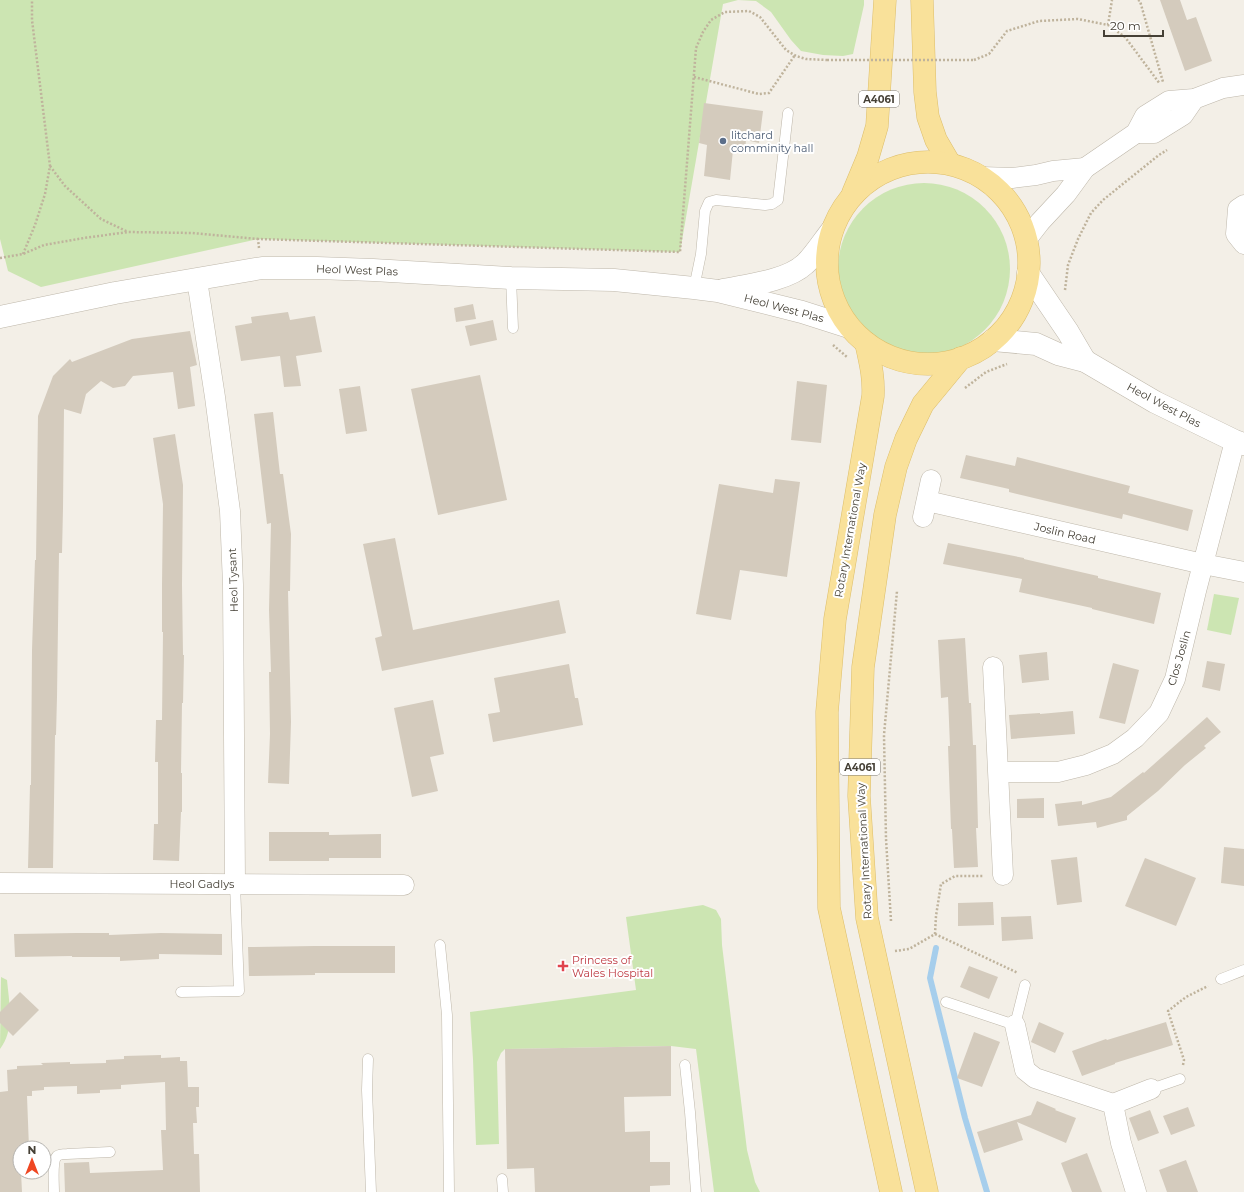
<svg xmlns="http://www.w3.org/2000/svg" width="1244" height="1192" font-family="Montserrat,sans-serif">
  <rect width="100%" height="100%" fill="#f3efe7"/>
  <!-- green -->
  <g fill="#cce5b2">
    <path d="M 0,0 L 864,0 L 864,5 L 853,54 L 843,56 L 823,55 L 801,51 L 791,40 L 771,12 L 756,1 L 738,0 L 723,4 L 680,252 L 258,239 L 41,287 L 8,271 L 0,239 Z"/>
    <circle cx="924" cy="269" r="86"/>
    <path d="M 1214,594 L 1239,598 L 1231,635 L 1207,630 Z"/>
    <path d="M 703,905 L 716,910 L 721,919 L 722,945 L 747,1150 L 755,1182 L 760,1192 L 714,1192 L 696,1049 L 671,1046 L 505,1049 L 501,1053 L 497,1062 L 499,1144 L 476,1145 L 473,1059 L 470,1012 L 636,990 L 626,917 Z"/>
    <path d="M 1,977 L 7,980 C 9,1002 15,1030 0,1049 Z"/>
  </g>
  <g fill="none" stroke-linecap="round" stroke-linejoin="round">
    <!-- stream -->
    <path stroke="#a6ceec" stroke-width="6" d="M 936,948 L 930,978 L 965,1118 L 987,1192"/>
  </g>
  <!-- building -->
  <g fill="#d4cbbd">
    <path d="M 1160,0 L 1180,0 L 1187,20 L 1196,17 L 1212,61 L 1185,71 Z"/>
    <path d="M 704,103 L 763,111 L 759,143 L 746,140 L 745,151 L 733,150 L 730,180 L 704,176 L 707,145 L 699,143 Z"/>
    <path d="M 473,304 L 476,319 L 456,322 L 454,308 Z"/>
    <path d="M 288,312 L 290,320 L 315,316 L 322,352 L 296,356 L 301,386 L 284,387 L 280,356 L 241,361 L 235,326 L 252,323 L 251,317 Z"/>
    <path d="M 493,320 L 497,340 L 470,346 L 465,326 Z"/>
    <path d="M 190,331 L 197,365 L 190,367 L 195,406 L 178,409 L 173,372 L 133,376 L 125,386 L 113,388 L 101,381 L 86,394 L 81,414 L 64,409 L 63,508 L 62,553 L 59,553 L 57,697 L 56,735 L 55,735 L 53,868 L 28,868 L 30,785 L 31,785 L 32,650 L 35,560 L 36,560 L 38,416 L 53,376 L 70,359 L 72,362 L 132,339 Z"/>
    <path d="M 480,375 L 507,500 L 438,515 L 411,389 Z"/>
    <path d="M 797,381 L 827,385 L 821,443 L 791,440 Z"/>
    <path d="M 360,386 L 367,431 L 346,434 L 339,389 Z"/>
    <path d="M 273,412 L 280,474 L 283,474 L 291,534 L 290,591 L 288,591 L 291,722 L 289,784 L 268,783 L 270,734 L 269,672 L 271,672 L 269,610 L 271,523 L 267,524 L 254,414 Z"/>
    <path d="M 175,434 L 183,485 L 182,585 L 183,655 L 184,655 L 183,703 L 182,703 L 181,773 L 182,773 L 182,812 L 181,812 L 179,861 L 153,860 L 154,824 L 158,824 L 158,762 L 155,762 L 156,720 L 162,720 L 163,632 L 162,632 L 162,585 L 163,504 L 153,438 Z"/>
    <path d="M 966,455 L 1015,466 L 1017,457 L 1130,486 L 1128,493 L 1193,510 L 1188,531 L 1123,514 L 1122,519 L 1009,492 L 1009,489 L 960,478 Z"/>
    <path d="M 775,479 L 800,482 L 787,577 L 740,570 L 731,620 L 696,614 L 719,484 L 773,493 Z"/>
    <path d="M 395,538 L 413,630 L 559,600 L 566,633 L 382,671 L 375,638 L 382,636 L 363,544 Z"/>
    <path d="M 948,543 L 1024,558 L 1024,559 L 1098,576 L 1098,578 L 1161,593 L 1154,624 L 1092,609 L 1092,608 L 1019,592 L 1022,579 L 943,564 Z"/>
    <path d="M 965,638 L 969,703 L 971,703 L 973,745 L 976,745 L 978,828 L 976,828 L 978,867 L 954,868 L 952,829 L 951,829 L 948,746 L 950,746 L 948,697 L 941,698 L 938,640 Z"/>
    <path d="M 1047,652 L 1049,680 L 1022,683 L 1019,655 Z"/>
    <path d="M 1207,661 L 1225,664 L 1220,691 L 1202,687 Z"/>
    <path d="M 1113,663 L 1139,670 L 1125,724 L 1099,718 Z"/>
    <path d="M 569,664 L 575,698 L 578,698 L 583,725 L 493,742 L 488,714 L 500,712 L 494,678 Z"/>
    <path d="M 433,700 L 444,754 L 430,757 L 438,791 L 412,797 L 394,708 Z"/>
    <path d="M 1073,711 L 1075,734 L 1011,739 L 1009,715 L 1040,713 L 1040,714 Z"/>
    <path d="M 1207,717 L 1221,732 L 1204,746 L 1206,748 L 1185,765 L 1158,791 L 1127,816 L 1127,820 L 1097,828 L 1096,822 L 1058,826 L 1055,804 L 1082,801 L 1082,805 L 1111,797 L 1143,772 L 1144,773 Z"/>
    <path d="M 1044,798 L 1044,818 L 1017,818 L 1017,799 Z"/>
    <path d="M 269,832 L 329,832 L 329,835 L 381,834 L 381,858 L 329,858 L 329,861 L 269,861 Z"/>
    <path d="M 1224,847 L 1244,849 L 1244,886 L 1221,883 Z"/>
    <path d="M 1077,857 L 1082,902 L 1057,905 L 1051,860 Z"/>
    <path d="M 1145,858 L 1196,878 L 1176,926 L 1125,906 Z"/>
    <path d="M 993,902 L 994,925 L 958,926 L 958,903 Z"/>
    <path d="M 1031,916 L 1033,939 L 1002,941 L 1001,917 Z"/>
    <path d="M 76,933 L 109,933 L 109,935 L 161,933 L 222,934 L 222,955 L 159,954 L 159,959 L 120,961 L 120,957 L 72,957 L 72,956 L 15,957 L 14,934 Z"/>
    <path d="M 314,946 L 395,946 L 395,973 L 315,973 L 315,975 L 249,976 L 248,947 Z"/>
    <path d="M 969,966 L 998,977 L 989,999 L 960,987 Z"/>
    <path d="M 20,992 L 39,1010 L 13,1036 L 0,1023 L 0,1012 Z"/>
    <path d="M 1039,1022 L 1064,1033 L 1055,1053 L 1031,1042 Z"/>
    <path d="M 1166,1022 L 1173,1045 L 1115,1063 L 1115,1064 L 1082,1076 L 1072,1051 L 1106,1039 L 1107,1040 Z"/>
    <path d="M 974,1032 L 1000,1042 L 982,1087 L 957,1078 Z"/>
    <path d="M 671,1046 L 671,1096 L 624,1097 L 625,1132 L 650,1131 L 650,1162 L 670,1162 L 670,1185 L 650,1186 L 650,1192 L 535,1192 L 534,1168 L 507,1169 L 505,1049 Z"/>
    <path d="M 161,1055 L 161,1058 L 180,1057 L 180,1061 L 187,1061 L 188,1087 L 199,1087 L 199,1107 L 196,1107 L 197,1123 L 193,1123 L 194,1154 L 199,1154 L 200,1192 L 65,1192 L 64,1163 L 89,1162 L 90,1173 L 163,1170 L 161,1130 L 166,1130 L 165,1082 L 121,1085 L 121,1089 L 100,1090 L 100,1093 L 77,1094 L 77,1086 L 44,1087 L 44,1090 L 32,1091 L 32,1096 L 27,1096 L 29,1148 L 20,1148 L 20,1172 L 21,1172 L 22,1192 L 0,1192 L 0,1092 L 8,1091 L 7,1070 L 17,1069 L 17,1066 L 43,1065 L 41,1063 L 70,1062 L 70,1064 L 106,1063 L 106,1060 L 124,1059 L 124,1056 Z"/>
    <path d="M 1037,1101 L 1056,1109 L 1055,1110 L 1076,1118 L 1066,1143 L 1017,1122 L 1023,1140 L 984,1153 L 977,1132 L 1031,1115 Z"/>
    <path d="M 1188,1107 L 1195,1126 L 1171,1135 L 1163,1116 Z"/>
    <path d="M 1150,1110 L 1159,1133 L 1138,1141 L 1129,1118 Z"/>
    <path d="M 1087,1153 L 1102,1192 L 1072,1192 L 1061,1163 Z"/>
    <path d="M 1186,1160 L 1198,1192 L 1167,1192 L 1159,1170 Z"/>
  </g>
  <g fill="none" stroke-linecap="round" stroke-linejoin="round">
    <!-- service casing -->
    <g stroke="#beb7aa" stroke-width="11">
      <g id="service">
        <path d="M 511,278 L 513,328"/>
        <path d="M 694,288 L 701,254 L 705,211 L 709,202 L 716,200 L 765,205 L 772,204 L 778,200 L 788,113"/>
        <path d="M 440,945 L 447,1015 L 449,1192"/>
        <path d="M 1221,979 L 1244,970"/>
        <path d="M 181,992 L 239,991 L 235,884"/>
        <path d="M 946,1002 L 1015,1025 L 1025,985"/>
        <path d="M 368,1059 L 367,1090 L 371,1192"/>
        <path d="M 685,1065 L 690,1112 L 696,1192"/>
        <path d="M 1151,1089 L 1180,1079"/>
        <path d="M 502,1179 L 503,1192"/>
        <path d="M 54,1192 C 54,1184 52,1161 57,1156 C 60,1154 63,1154 67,1154 L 110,1152"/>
      </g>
    </g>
    <!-- minor casing -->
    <g stroke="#beb7aa" stroke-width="21">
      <g id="minor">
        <path d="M 1136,133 L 1154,133 L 1183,115 L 1194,99"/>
        <path d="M 982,177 L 1012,178 L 1036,175 L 1053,171 L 1085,168"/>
        <path d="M 1244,205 L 1238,209 L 1236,234 L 1244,244"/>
        <path d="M 1026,240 L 1040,222 L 1066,194 L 1085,168 L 1136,133 L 1145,116 L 1169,101 L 1194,99 L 1223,88 L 1244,85"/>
        <path d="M 197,280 L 215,397 L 230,511 L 233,585 L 235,884"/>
        <path d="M 927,501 L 1203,564 L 1244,572"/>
        <path d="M 923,517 L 931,480"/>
        <path d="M 993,667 L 1003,875"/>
        <path d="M 999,772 L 1058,772 L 1086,765 L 1113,754 L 1135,738 L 1159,713 L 1175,679 L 1196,591 L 1235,441"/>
        <path d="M 0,883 L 404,885"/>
        <path d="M 1015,1025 L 1025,1070 L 1035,1078 L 1113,1104 L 1121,1143 L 1136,1192"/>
        <path d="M 1113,1104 L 1151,1089"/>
      </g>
    </g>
    <!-- tertiary casing -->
    <g stroke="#beb7aa" stroke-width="23">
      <g id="tertiary">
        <path d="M 1028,273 L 1068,332 L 1085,361"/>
        <path d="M 723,290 C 747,285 787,281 805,264 C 813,257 824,240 832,230"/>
        <path d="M 0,317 L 115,293 L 262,268 L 317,268 L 373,270 L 511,278 L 614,280 L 694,288 L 718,291 L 802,312 L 849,327"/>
        <path d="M 993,340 L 1036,344 L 1058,354 L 1085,361 L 1155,402 L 1235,441 L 1244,444"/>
      </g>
    </g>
    <!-- primary casing -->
    <g stroke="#ddbe6a" stroke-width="23">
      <g id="primary">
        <path d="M 922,0 L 925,92 L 928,117 L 936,140 L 950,164"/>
        <circle cx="928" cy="263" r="101"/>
        <path d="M 853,193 L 868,157 L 877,126 L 885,0"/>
        <path d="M 866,343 C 870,362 874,376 873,396 L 835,619 L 827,712 L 829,908 L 891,1192"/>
        <path d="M 927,1192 L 867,918 L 859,796 L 863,667 L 885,515 L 896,467 L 906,439 L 923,404 L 961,358"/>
      </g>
    </g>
    <!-- path -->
    <g stroke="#bfb39c" stroke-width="2.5" stroke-dasharray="2 2" stroke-linecap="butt">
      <path d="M 1138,0 L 1140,1 L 1163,82"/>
      <path d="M 1108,25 L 1112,0"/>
      <path d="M 974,60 L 989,54 L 1007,31 L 1039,21 L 1078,19 L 1108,25 L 1125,37 L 1160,84"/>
      <path d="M 694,77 L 759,94 L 769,93 L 795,55"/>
      <path d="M 50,166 L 65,186 L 101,219 L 128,232"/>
      <path d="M 259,248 L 258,239 L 680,252 L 696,48 L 703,32 L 711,20 L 725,12 L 749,11 L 760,17 L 786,50 L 796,56 L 806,59 L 827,60"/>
      <path d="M 23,254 L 35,225 L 45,194 L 50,166 L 32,20 L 32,0"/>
      <path d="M 0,258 L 23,254 L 44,245 L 84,238 L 128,232 L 192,233 L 258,239"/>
      <path d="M 1065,290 L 1068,265 L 1078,239 L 1091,213 L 1103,200 L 1159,155 L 1167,150"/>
      <path d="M 833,345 L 847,357"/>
      <path d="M 965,388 L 986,372 L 1007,364"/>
      <path d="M 891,921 L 886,839 L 884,735 L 897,591"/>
      <path d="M 935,934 L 1018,973"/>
      <path d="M 895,951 L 909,949 L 935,934 L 936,916 L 941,884 L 955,876 L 983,876"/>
      <path d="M 1183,1065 L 1184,1060 L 1168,1011 L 1186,997 L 1208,986"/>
    </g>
    <!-- service -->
    <use href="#service" stroke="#fff" stroke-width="10"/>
    <!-- minor -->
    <use href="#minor" stroke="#fff" stroke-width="20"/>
    <!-- tertiary -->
    <use href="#tertiary" stroke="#fff" stroke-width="22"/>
    <!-- primary -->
    <use href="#primary" stroke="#f9e19a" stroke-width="22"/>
    <!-- path-bridge -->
    <path stroke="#bfb39c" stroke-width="2.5" stroke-dasharray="2 2" stroke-linecap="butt" d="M 827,60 L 974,60"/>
  </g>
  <!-- markers -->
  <circle fill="#5c6f8a" stroke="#fff" stroke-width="1.5" cx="723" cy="141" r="4"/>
  <path fill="#e0444e" stroke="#fff" stroke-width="1.5" d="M561 960h4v4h4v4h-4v4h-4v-4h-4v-4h4z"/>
  <g text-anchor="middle" stroke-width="4" stroke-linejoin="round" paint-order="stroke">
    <!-- shield labels -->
    <g fill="#fff" stroke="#7d7972" stroke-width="1">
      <rect x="859" y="91" width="40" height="16" rx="3"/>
      <rect x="840" y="759" width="40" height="16" rx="3"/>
    </g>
    <g font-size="10" font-weight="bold" fill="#454036">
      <text x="879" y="103">A4061</text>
      <text x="860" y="771">A4061</text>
    </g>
    <!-- service labels -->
    <g font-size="11" fill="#4e5e75" stroke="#fff" text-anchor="start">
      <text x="731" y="139">litchard<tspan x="731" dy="13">comminity hall</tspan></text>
    </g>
    <!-- street labels -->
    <g font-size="11" fill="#454036" stroke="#fff">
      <text transform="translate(357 270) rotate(2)" y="4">Heol West Plas</text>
      <text transform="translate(784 308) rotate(15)" y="4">Heol West Plas</text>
      <text transform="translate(1164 405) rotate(28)" y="4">Heol West Plas</text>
      <text transform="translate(850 530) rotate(-80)" y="4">Rotary International Way</text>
      <text transform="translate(1065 533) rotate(13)" y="4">Joslin Road</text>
      <text transform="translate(233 580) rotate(-92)" y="4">Heol Tysant</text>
      <text transform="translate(1179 658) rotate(-74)" y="4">Clos Joslin</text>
      <text transform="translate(864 851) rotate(-93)" y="4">Rotary International Way</text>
      <text x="202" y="888">Heol Gadlys</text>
    </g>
    <!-- health labels -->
    <g font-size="11" fill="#be3a42" stroke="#fff" text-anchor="start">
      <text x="572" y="964">Princess of<tspan x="572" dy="13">Wales Hospital</tspan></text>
    </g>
  </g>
  <!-- north arrow -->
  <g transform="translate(32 1160)"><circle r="19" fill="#ffffff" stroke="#b5b3af"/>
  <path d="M0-3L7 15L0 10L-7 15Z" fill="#ef4722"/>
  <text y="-6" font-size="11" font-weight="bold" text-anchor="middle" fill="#454036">N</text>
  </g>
  <!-- scale -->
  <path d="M1104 30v6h59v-6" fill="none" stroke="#454036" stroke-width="2"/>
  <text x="1110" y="30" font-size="12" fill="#454036" stroke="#ffffff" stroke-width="3" paint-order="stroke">20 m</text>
</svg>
